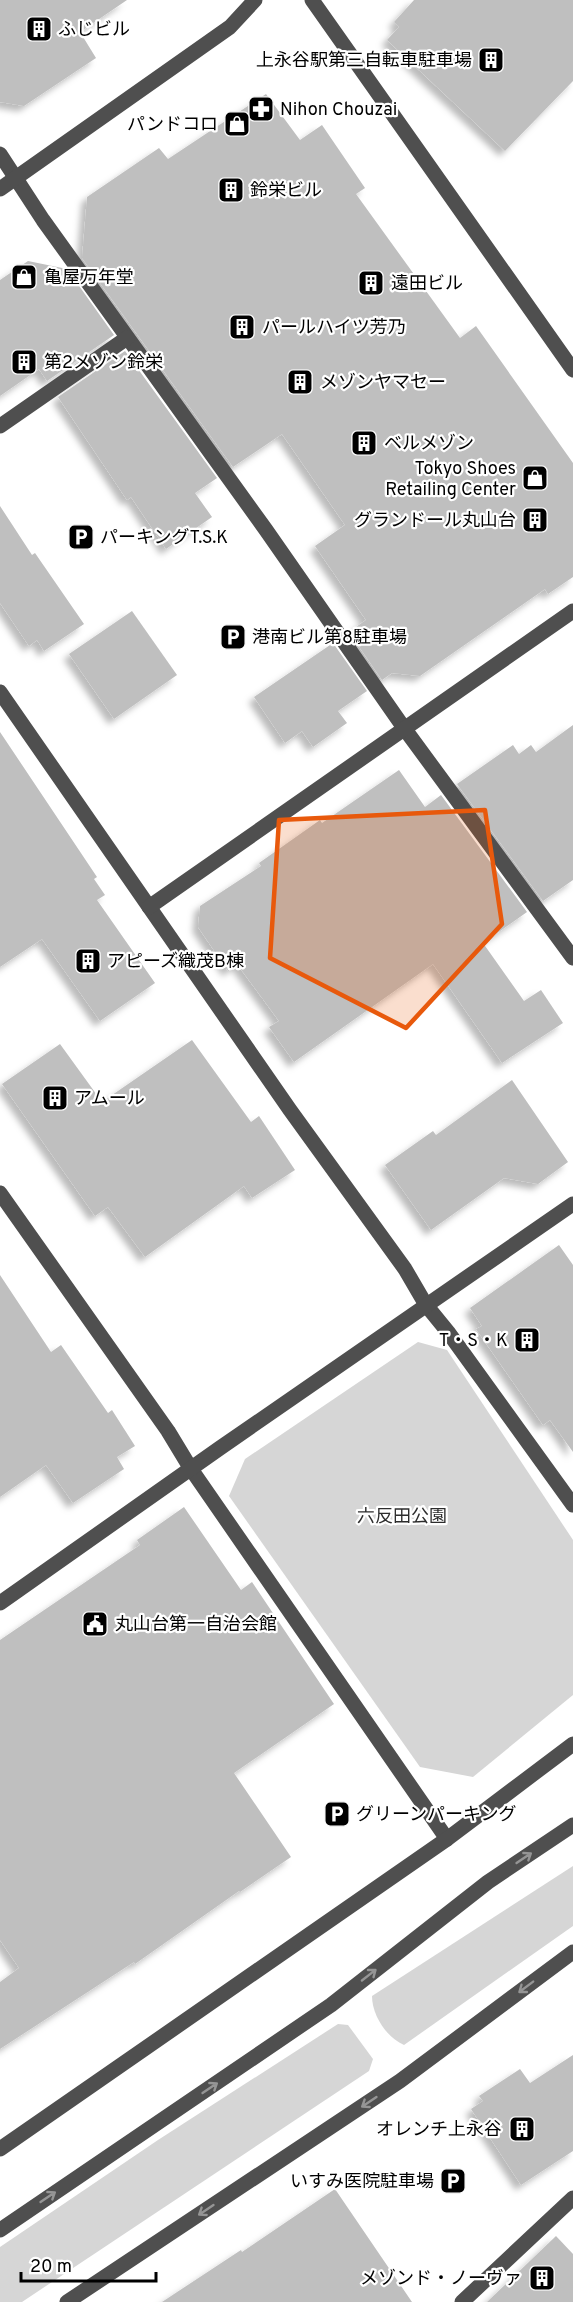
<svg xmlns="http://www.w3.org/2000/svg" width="573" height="2302" font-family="Overpass,'Noto Sans JP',sans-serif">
  <defs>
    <filter id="shadow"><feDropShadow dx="-5.5" dy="5.5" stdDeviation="3" flood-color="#0004"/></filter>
  </defs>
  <rect width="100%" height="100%" fill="#fff"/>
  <!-- green -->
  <g fill="#d6d6d6">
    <path d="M 418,1342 L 447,1350 L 573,1540 L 573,1695 L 473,1777 L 420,1767 L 229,1496 L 245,1459 Z"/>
    <path d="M 573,1866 L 573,1926 L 404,2045 C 386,2037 372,2015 372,1996 Z"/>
    <path d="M 338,2024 L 348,2025 L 373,2059 L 369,2071 L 22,2302 L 0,2302 L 0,2247 L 158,2140 Z"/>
  </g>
  <!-- building -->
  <g fill="#bfbfbf" filter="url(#shadow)">
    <path d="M 0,0 L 127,0 L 80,32 L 96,58 L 24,106 L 0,102 Z"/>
    <path d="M 414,0 L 573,0 L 573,81 L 505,151 L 387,40 L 399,27 L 394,22 Z"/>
    <path d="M 266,94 L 300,140 L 322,125 L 365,188 L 356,194 L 460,338 L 476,326 L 573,463 L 573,577 L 548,594 L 545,589 L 420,676 L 392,673 L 382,680 L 349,632 L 366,620 L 315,546 L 345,525 L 282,434 L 233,467 L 82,258 L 87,197 L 159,148 L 168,159 Z"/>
    <path d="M 28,261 L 67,269 L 114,335 L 47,381 L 39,369 L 0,396 L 0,280 Z"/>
    <path d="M 125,351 L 217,478 L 195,493 L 212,517 L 166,549 L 131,497 L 127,500 L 58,397 Z"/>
    <path d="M 0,506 L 32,555 L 35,553 L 84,624 L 44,651 L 37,640 L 29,646 L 0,603 Z"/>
    <path d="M 132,611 L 177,675 L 114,719 L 69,654 Z"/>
    <path d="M 333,643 L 367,691 L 338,711 L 347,723 L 313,747 L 302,731 L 285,743 L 254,697 Z"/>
    <path d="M 573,725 L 573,880 L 543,901 L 457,784 L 513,745 L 519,754 L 531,745 L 536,752 Z"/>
    <path d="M 0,732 L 97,877 L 94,879 L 105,895 L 97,900 L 155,983 L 100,1021 L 42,939 L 0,967 Z"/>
    <path d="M 399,770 L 425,807 L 441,795 L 527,912 L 483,943 L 524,1001 L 541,990 L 563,1023 L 502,1063 L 433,964 L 294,1062 L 269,1027 L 279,1021 L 237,964 L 228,971 L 198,927 L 200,906 L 261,866 L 259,863 L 320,820 L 322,823 Z"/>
    <path d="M 192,1040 L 251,1122 L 259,1116 L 295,1170 L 252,1198 L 244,1186 L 145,1257 L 108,1207 L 95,1216 L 2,1084 L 60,1044 L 102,1102 Z"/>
    <path d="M 512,1080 L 568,1162 L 538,1184 L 504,1178 L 431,1230 L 385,1165 L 433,1131 L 436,1135 Z"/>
    <path d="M 559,1245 L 573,1265 L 573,1452 L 550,1420 L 543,1425 L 476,1329 L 482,1326 L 470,1308 Z"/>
    <path d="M 0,1275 L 51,1352 L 61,1345 L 108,1413 L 112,1410 L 135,1446 L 117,1457 L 124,1469 L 73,1503 L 46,1465 L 0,1497 Z"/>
    <path d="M 184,1507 L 241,1590 L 252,1582 L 334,1704 L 234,1773 L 291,1857 L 240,1892 L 239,1891 L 135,1964 L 134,1962 L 0,2049 L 0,1982 L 19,1968 L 0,1940 L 0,1640 L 140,1545 L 137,1540 Z"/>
    <path d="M 573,2055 L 573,2151 L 521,2185 L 471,2109 L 483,2101 L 479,2096 L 520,2069 L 530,2083 Z"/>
    <path d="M 335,2189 L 412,2302 L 162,2302 L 241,2250 L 242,2252 Z"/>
    <path d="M 556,2236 L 573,2254 L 573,2302 L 487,2302 Z"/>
  </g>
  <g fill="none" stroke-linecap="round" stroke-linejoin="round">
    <!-- minor -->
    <g stroke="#4f4f4f" stroke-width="15">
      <path d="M 312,0 L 573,370"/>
      <path d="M 0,154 L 43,220 L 266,530 L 404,728 L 573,958"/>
      <path d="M 0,189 L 230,27 L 255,0"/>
      <path d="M 0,426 L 127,338"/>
      <path d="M 0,692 L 290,1110 L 405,1269 L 426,1305 L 448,1332 L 573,1505"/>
      <path d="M 149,907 L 573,611"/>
      <path d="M 0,1193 L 168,1431 L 191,1469 L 447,1839"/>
      <path d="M 0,1603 L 220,1448 L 573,1204"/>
      <path d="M 0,2149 L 447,1839 L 573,1744"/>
      <path d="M 0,2230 L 331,2005 L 488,1882 L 573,1825"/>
      <path d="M 67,2302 L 400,2081 L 573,1952"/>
      <path d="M 462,2302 L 573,2198"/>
    </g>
  </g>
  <!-- one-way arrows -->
  <defs><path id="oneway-shaft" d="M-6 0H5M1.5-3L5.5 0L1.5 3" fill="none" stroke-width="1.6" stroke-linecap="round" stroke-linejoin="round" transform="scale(1.5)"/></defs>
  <g stroke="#959595">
    <use href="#oneway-shaft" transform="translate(524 1858) rotate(-34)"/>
    <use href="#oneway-shaft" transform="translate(369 1975) rotate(-38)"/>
    <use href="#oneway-shaft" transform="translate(526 1987) rotate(143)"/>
    <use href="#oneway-shaft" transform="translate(210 2088) rotate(-34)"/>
    <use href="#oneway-shaft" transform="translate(369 2102) rotate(146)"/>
    <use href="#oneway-shaft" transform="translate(48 2197) rotate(-34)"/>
    <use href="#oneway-shaft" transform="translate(206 2210) rotate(146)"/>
  </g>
  <!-- marked area -->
  <path fill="#e8590c" fill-opacity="0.2" stroke="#e8590c" stroke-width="4.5" stroke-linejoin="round" d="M 485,810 L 502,924 L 406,1028 L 270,958 L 279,820 Z"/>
  <!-- icons -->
  <defs>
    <g id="building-square" transform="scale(1.35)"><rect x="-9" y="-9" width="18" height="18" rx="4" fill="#000" stroke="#fff"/><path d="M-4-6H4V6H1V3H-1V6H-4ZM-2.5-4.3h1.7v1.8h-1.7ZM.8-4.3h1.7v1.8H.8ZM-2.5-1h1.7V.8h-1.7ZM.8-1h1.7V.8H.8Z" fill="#fff"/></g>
    <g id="pharmacy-square" transform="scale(1.35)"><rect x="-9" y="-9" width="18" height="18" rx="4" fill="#000" stroke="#fff"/><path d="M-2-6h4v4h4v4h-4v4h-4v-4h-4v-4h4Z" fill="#fff"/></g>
    <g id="shop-square" transform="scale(1.35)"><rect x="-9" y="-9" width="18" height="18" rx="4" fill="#000" stroke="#fff"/><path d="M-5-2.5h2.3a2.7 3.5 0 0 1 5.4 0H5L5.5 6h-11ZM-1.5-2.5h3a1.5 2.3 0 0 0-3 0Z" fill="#fff"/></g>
    <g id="parking-square" transform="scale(1.35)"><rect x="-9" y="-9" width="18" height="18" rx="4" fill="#000" stroke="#fff"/><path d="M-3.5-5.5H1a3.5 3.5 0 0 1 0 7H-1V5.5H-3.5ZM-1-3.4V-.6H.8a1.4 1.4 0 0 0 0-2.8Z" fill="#fff"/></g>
    <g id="civic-square" transform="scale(1.35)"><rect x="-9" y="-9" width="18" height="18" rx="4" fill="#000" stroke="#fff"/><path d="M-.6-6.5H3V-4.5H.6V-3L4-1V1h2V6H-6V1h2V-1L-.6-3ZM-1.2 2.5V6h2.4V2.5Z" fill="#fff"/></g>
  </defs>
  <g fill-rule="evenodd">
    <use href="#building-square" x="39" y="29"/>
    <use href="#building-square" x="491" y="60"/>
    <use href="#pharmacy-square" x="261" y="109"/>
    <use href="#shop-square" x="237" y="124"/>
    <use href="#building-square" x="231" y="190"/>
    <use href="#shop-square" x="24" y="277"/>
    <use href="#building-square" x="371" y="283"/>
    <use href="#building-square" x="242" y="327"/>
    <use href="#building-square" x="24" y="362"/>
    <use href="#building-square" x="300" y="382"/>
    <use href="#building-square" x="364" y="443"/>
    <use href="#shop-square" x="535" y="478"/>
    <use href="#building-square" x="535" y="520"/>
    <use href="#parking-square" x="81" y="537"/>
    <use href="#parking-square" x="233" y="637"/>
    <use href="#building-square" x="88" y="961"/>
    <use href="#building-square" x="55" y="1098"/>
    <use href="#building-square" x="527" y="1340"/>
    <use href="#civic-square" x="95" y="1624"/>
    <use href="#parking-square" x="337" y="1814"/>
    <use href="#building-square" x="522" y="2129"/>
    <use href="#parking-square" x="453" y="2181"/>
    <use href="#building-square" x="542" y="2278"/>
  </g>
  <g text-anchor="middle" stroke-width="4.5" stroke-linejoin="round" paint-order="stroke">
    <!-- poi labels -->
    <g font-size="18" fill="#000" stroke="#fff" text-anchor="start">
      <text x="58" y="35">ふじビル</text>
      <text x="472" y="66" text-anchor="end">上永谷駅第三自転車駐車場</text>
      <text x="280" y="115">Nihon Chouzai</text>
      <text x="218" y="130" text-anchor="end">パンドコロ</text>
      <text x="250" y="196">鈴栄ビル</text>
      <text x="44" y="283">亀屋万年堂</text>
      <text x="391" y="289">遠田ビル</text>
      <text x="262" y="333">パールハイツ芳乃</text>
      <text x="44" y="368">第2メゾン鈴栄</text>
      <text x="320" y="388">メゾンヤマセー</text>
      <text x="384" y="449">ベルメゾン</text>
      <text x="516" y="474" text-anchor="end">Tokyo Shoes<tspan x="516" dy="21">Retailing Center</tspan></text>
      <text x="516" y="526" text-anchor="end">グランドール丸山台</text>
      <text x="100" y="543">パーキングT.S.K</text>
      <text x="252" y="643">港南ビル第8駐車場</text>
      <text x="107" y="967">アピーズ織茂B棟</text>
      <text x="74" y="1104">アムール</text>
      <text x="508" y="1346" text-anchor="end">T・S・K</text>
      <text x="115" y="1630">丸山台第一自治会館</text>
      <text x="356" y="1820">グリーンパーキング</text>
      <text x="502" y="2135" text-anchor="end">オレンチ上永谷</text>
      <text x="434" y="2187" text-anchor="end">いすみ医院駐車場</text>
      <text x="522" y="2284" text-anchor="end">メゾンド・ノーヴァ</text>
    </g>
    <!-- park labels -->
    <g font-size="18" fill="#2d2d2d" stroke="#fff">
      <text x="402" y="1522">六反田公園</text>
    </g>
  </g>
  <!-- scale -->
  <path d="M21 2272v9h135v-9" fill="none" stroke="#000000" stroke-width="3"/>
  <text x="30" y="2272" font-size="18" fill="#000000" stroke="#ffffff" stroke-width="4.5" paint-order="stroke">20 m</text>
</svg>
